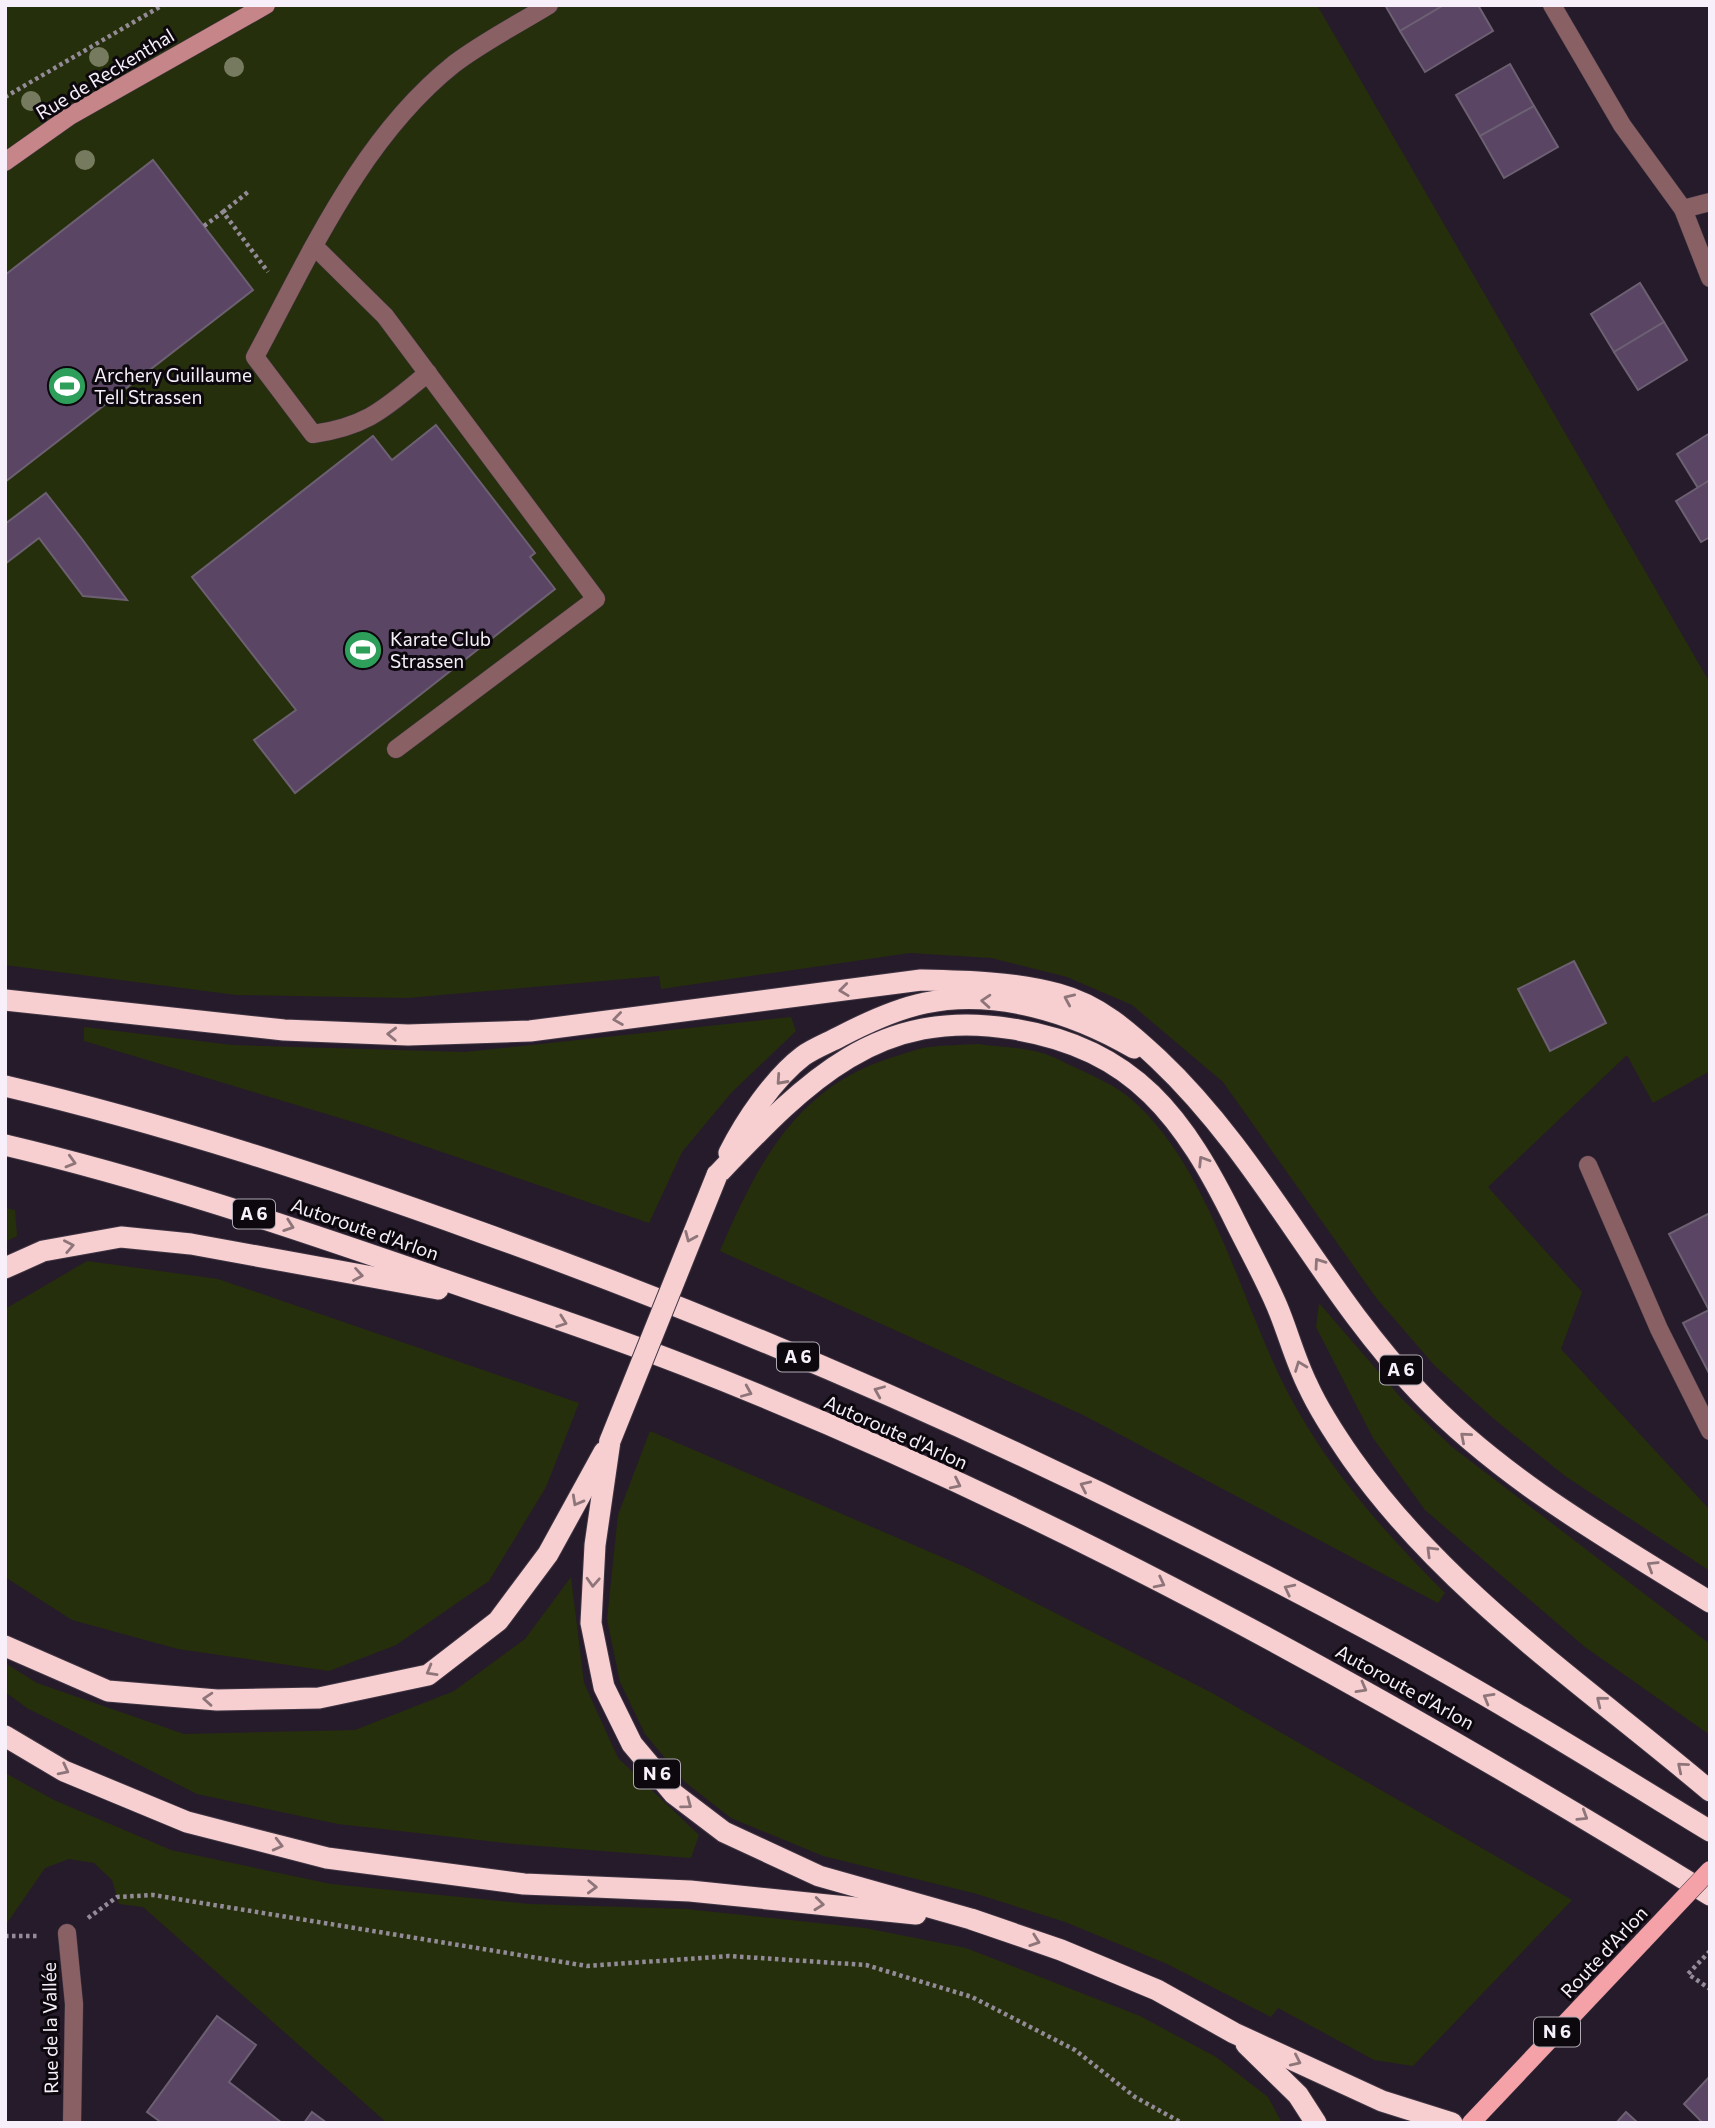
<svg xmlns="http://www.w3.org/2000/svg" width="1715" height="2128" font-family="Commissioner,sans-serif">
  <rect width="100%" height="100%" fill="#261b2a"/>
  <!-- green -->
  <g fill="#262f0c">
    <path d="M 5,5 L 1317,5 L 1710,683 L 1710,1071 L 1653,1103 L 1627,1055 L 1488,1187 L 1582,1292 L 1561,1349 L 1710,1510 L 1710,1571 L 1565,1476 L 1494,1419 L 1435,1366 L 1377,1299 L 1223,1082 L 1132,1005 L 1067,977 L 991,958 L 910,953 L 661,989 L 659,976 L 407,998 L 236,995 L 5,965 Z"/>
    <path d="M 791,1017 L 796,1031 L 732,1092 L 682,1152 L 649,1223 L 363,1125 L 84,1041 L 84,1027 L 232,1045 L 465,1052 Z"/>
    <path d="M 978,1044 C 999,1047 1022,1047 1042,1053 C 1053,1056 1065,1063 1076,1068 C 1094,1076 1116,1086 1131,1099 C 1210,1167 1240,1301 1288,1393 C 1328,1469 1384,1532 1445,1593 L 1438,1603 L 1083,1415 L 720,1251 C 758,1163 796,1087 893,1057 C 905,1054 918,1048 930,1047 C 946,1045 962,1045 978,1044 Z"/>
    <path d="M 5,1208 L 15,1210 L 17,1236 L 5,1242 Z"/>
    <path d="M 87,1261 L 218,1279 L 579,1403 L 546,1487 L 489,1581 L 396,1645 L 329,1671 L 178,1649 L 72,1620 L 5,1577 L 5,1309 Z"/>
    <path d="M 1319,1303 L 1402,1399 L 1452,1447 L 1710,1644 L 1710,1735 L 1585,1647 L 1425,1510 L 1373,1438 L 1316,1327 Z"/>
    <path d="M 650,1431 L 967,1568 L 1212,1693 L 1572,1900 L 1413,2066 L 1374,2060 L 1278,2008 L 1271,2017 L 1165,1963 L 1065,1922 L 977,1894 L 823,1856 L 731,1818 L 685,1782 L 645,1734 L 620,1682 L 607,1619 L 618,1515 Z"/>
    <path d="M 571,1577 L 584,1683 L 618,1758 L 699,1835 L 691,1858 L 514,1844 L 338,1824 L 197,1794 L 27,1708 L 5,1692 L 5,1663 L 37,1683 L 184,1734 L 355,1730 L 454,1691 L 525,1639 Z"/>
    <path d="M 5,1773 L 54,1800 L 171,1850 L 331,1884 L 530,1904 L 686,1909 L 865,1928 L 966,1948 L 1140,2016 L 1216,2057 L 1268,2097 L 1282,2123 L 387,2123 L 143,1907 L 119,1904 L 112,1880 L 94,1863 L 69,1859 L 45,1868 L 5,1926 Z"/>
  </g>
  <!-- building -->
  <g fill="#5a4564" stroke="#6c6072" stroke-width="2">
    <path d="M 1385,5 L 1444,5 L 1400,31 Z"/>
    <path d="M 1444,5 L 1478,5 L 1493,31 L 1425,72 L 1400,31 Z"/>
    <path d="M 1510,64 L 1534,106 L 1480,136 L 1456,95 Z"/>
    <path d="M 1534,106 L 1558,147 L 1504,178 L 1480,136 Z"/>
    <path d="M 153,160 L 253,290 L 5,482 L 5,275 Z"/>
    <path d="M 1640,283 L 1664,322 L 1614,352 L 1591,314 Z"/>
    <path d="M 1664,322 L 1687,360 L 1638,390 L 1614,352 Z"/>
    <path d="M 436,425 L 535,553 L 530,557 L 555,589 L 295,793 L 254,740 L 296,710 L 192,577 L 373,436 L 392,460 Z"/>
    <path d="M 1710,433 L 1710,480 L 1698,488 L 1677,454 Z"/>
    <path d="M 1710,480 L 1710,537 L 1701,542 L 1676,501 Z"/>
    <path d="M 46,493 L 82,539 L 127,600 L 83,596 L 39,538 L 5,564 L 5,524 Z"/>
    <path d="M 1574,961 L 1606,1023 L 1550,1051 L 1518,989 Z"/>
    <path d="M 1710,1213 L 1710,1375 L 1683,1323 L 1709,1310 L 1669,1234 Z"/>
    <path d="M 217,2016 L 256,2045 L 229,2082 L 282,2123 L 162,2123 L 147,2112 Z"/>
    <path d="M 1710,2076 L 1710,2123 L 1703,2123 L 1684,2104 Z"/>
    <path d="M 312,2112 L 327,2123 L 304,2123 Z"/>
    <path d="M 1626,2112 L 1638,2123 L 1616,2123 Z"/>
  </g>
  <g fill="none" stroke-linecap="round" stroke-linejoin="round">
    <!-- service casing -->
    <g stroke="#3f3543" stroke-width="19">
      <g id="service">
        <path d="M 314,246 L 385,316 L 596,599 L 396,749"/>
        <path d="M 428,373 C 386,407 369,426 313,434 L 255,357 C 310,255 361,138 454,64 C 483,42 518,24 549,5"/>
        <path d="M 1588,1165 L 1659,1329 L 1710,1431"/>
      </g>
    </g>
    <!-- minor casing -->
    <g stroke="#3f3543" stroke-width="19">
      <g id="minor">
        <path d="M 1552,5 L 1622,125 L 1683,209 L 1710,278"/>
        <path d="M 1683,209 L 1710,202"/>
        <path d="M 67,1933 L 74,2004 L 72,2123"/>
      </g>
    </g>
    <!-- secondary casing -->
    <g stroke="#3f3543" stroke-width="19">
      <path id="secondary" d="M 5,162 L 70,116 L 266,5"/>
    </g>
    <!-- primary casing -->
    <g stroke="#3f3543" stroke-width="19">
      <path id="primary" d="M 1471,2123 L 1643,1941"/>
    </g>
    <!-- motorway casing -->
    <g stroke="#3f3543" stroke-width="23">
      <g id="motorway">
        <path d="M 5,1000 L 284,1030 L 408,1035 L 530,1031 L 921,980 C 967,981 1014,982 1058,994 C 1099,1005 1128,1031 1158,1059 C 1262,1157 1321,1290 1419,1392 C 1502,1479 1608,1539 1710,1602"/>
        <path d="M 5,1086 C 167,1124 325,1176 480,1232 C 790,1343 1089,1479 1378,1635 C 1491,1696 1600,1764 1710,1831"/>
        <path d="M 5,1145 C 149,1179 288,1226 427,1274 C 513,1304 600,1332 684,1365 C 1041,1504 1384,1694 1710,1895"/>
        <path d="M 729,1153 C 745,1121 774,1078 803,1056 C 814,1048 828,1043 841,1036 C 866,1023 896,1009 925,1003 C 996,988 1074,1013 1134,1048"/>
        <path d="M 717,1175 C 804,1084 876,1006 1013,1029 C 1136,1049 1184,1118 1236,1223 C 1250,1251 1265,1278 1277,1306 C 1288,1332 1295,1360 1308,1386 C 1319,1410 1336,1436 1352,1459 C 1446,1592 1587,1687 1710,1791"/>
        <path d="M 5,1268 L 43,1251 L 121,1237 L 191,1244 L 438,1289"/>
        <path d="M 610,1441 L 595,1545 L 591,1623 L 604,1687 L 632,1744 L 674,1794 L 724,1832 L 819,1876 L 971,1919 L 1061,1950 L 1157,1990 L 1234,2033 L 1382,2101 L 1452,2123"/>
        <path d="M 5,1646 L 108,1691 L 217,1700 L 319,1698 L 428,1675 L 498,1621 L 548,1554 L 604,1452"/>
        <path d="M 5,1736 L 64,1771 L 187,1822 L 327,1858 L 524,1884 L 690,1891 L 916,1914"/>
        <path d="M 1246,2044 L 1298,2095 L 1316,2123"/>
      </g>
    </g>
    <!-- path -->
    <g stroke="#948b98" stroke-width="4.5" stroke-dasharray="3.5 3.5" stroke-linecap="butt">
      <path d="M 5,97 L 163,5"/>
      <path d="M 223,212 L 248,192"/>
      <path d="M 204,226 L 223,212 L 268,272"/>
      <path d="M 88,1918 L 117,1897 L 153,1895 L 587,1966 L 729,1956 L 866,1965 L 972,1997 L 1075,2050 L 1135,2097 L 1182,2123"/>
      <path d="M 5,1936 L 39,1936"/>
      <path d="M 1710,1951 L 1688,1974 L 1710,1989"/>
    </g>
    <!-- service -->
    <use href="#service" stroke="#896063" stroke-width="18"/>
    <!-- minor -->
    <use href="#minor" stroke="#896063" stroke-width="18"/>
    <!-- secondary -->
    <use href="#secondary" stroke="#c58589" stroke-width="18"/>
    <!-- primary -->
    <use href="#primary" stroke="#f4a1a7" stroke-width="18"/>
    <!-- motorway -->
    <use href="#motorway" stroke="#f8cfd1" stroke-width="21"/>
    <!-- primary-bridge casing -->
    <g stroke="#3f3543" stroke-width="19" stroke-linecap="butt">
      <path id="primary-bridge" d="M 1643,1941 L 1710,1870"/>
    </g>
    <!-- motorway-bridge casing -->
    <g stroke="#3f3543" stroke-width="23" stroke-linecap="butt">
      <path id="motorway-bridge" d="M 610,1441 L 717,1175"/>
    </g>
    <!-- primary-bridge -->
    <use href="#primary-bridge" stroke="#f4a1a7" stroke-width="18"/>
    <!-- motorway-bridge -->
    <use href="#motorway-bridge" stroke="#f8cfd1" stroke-width="21"/>
  </g>
  <!-- trees -->
  <g fill="#767b60">
    <circle cx="99" cy="57" r="10"/>
    <circle cx="234" cy="67" r="10"/>
    <circle cx="31" cy="101" r="10"/>
    <circle cx="85" cy="160" r="10"/>
  </g>
  <!-- one-way arrows -->
  <defs><path id="oneway-chevron" d="M-2-3.5L2.5 0L-2 3.5" fill="none" stroke-width="1.6" stroke-linecap="round" stroke-linejoin="round" transform="scale(1.75)"/></defs>
  <g stroke="#8e7579">
    <use href="#oneway-chevron" transform="translate(844 990) rotate(173)"/>
    <use href="#oneway-chevron" transform="translate(1069 999) rotate(-156)"/>
    <use href="#oneway-chevron" transform="translate(986 1001) rotate(-176)"/>
    <use href="#oneway-chevron" transform="translate(618 1019) rotate(172)"/>
    <use href="#oneway-chevron" transform="translate(392 1034) rotate(-178)"/>
    <use href="#oneway-chevron" transform="translate(781 1080) rotate(132)"/>
    <use href="#oneway-chevron" transform="translate(1203 1161) rotate(-122)"/>
    <use href="#oneway-chevron" transform="translate(71 1162) rotate(16)"/>
    <use href="#oneway-chevron" transform="translate(289 1226) rotate(19)"/>
    <use href="#oneway-chevron" transform="translate(690 1237) rotate(113)"/>
    <use href="#oneway-chevron" transform="translate(69 1246) rotate(-11)"/>
    <use href="#oneway-chevron" transform="translate(1319 1263) rotate(-125)"/>
    <use href="#oneway-chevron" transform="translate(358 1275) rotate(10)"/>
    <use href="#oneway-chevron" transform="translate(562 1322) rotate(20)"/>
    <use href="#oneway-chevron" transform="translate(1300 1366) rotate(-111)"/>
    <use href="#oneway-chevron" transform="translate(879 1391) rotate(-157)"/>
    <use href="#oneway-chevron" transform="translate(747 1392) rotate(23)"/>
    <use href="#oneway-chevron" transform="translate(1465 1437) rotate(-139)"/>
    <use href="#oneway-chevron" transform="translate(956 1484) rotate(26)"/>
    <use href="#oneway-chevron" transform="translate(1085 1486) rotate(-155)"/>
    <use href="#oneway-chevron" transform="translate(577 1501) rotate(119)"/>
    <use href="#oneway-chevron" transform="translate(1431 1551) rotate(-135)"/>
    <use href="#oneway-chevron" transform="translate(1652 1566) rotate(-148)"/>
    <use href="#oneway-chevron" transform="translate(593 1582) rotate(93)"/>
    <use href="#oneway-chevron" transform="translate(1160 1583) rotate(27)"/>
    <use href="#oneway-chevron" transform="translate(1289 1589) rotate(-153)"/>
    <use href="#oneway-chevron" transform="translate(431 1671) rotate(150)"/>
    <use href="#oneway-chevron" transform="translate(1362 1688) rotate(29)"/>
    <use href="#oneway-chevron" transform="translate(1488 1698) rotate(-150)"/>
    <use href="#oneway-chevron" transform="translate(208 1699) rotate(-176)"/>
    <use href="#oneway-chevron" transform="translate(1601 1701) rotate(-141)"/>
    <use href="#oneway-chevron" transform="translate(1682 1767) rotate(-140)"/>
    <use href="#oneway-chevron" transform="translate(64 1770) rotate(27)"/>
    <use href="#oneway-chevron" transform="translate(687 1804) rotate(37)"/>
    <use href="#oneway-chevron" transform="translate(1583 1816) rotate(32)"/>
    <use href="#oneway-chevron" transform="translate(278 1845) rotate(14)"/>
    <use href="#oneway-chevron" transform="translate(592 1887) rotate(2)"/>
    <use href="#oneway-chevron" transform="translate(819 1904) rotate(6)"/>
    <use href="#oneway-chevron" transform="translate(1035 1941) rotate(19)"/>
    <use href="#oneway-chevron" transform="translate(1296 2061) rotate(25)"/>
  </g>
  <!-- icons -->
  <defs>
    <g id="stadium-disc" transform="scale(2.0125)"><circle r="9.5" fill="#2e9e5b" stroke="#0c080e"/><path d="M0-5a6.5 5 0 1 0 0 10a6.5 5 0 1 0 0-10ZM-3.5-1.8h7v3.6h-7Z" fill="#fff"/></g>
  </defs>
  <g fill-rule="evenodd">
    <use href="#stadium-disc" x="67" y="386"/>
    <use href="#stadium-disc" x="363" y="650"/>
  </g>
  <g text-anchor="middle" stroke-width="6" stroke-linejoin="round" paint-order="stroke">
    <!-- shield labels -->
    <g fill="#0c080e" stroke="#b0aab4" stroke-width="2">
      <rect x="233" y="1199.5" width="42" height="29" rx="5"/>
      <rect x="777" y="1342.5" width="42" height="29" rx="5"/>
      <rect x="1380" y="1355.5" width="42" height="29" rx="5"/>
      <rect x="634" y="1759.5" width="46" height="29" rx="5"/>
      <rect x="1534" y="2017.5" width="46" height="29" rx="5"/>
    </g>
    <g font-size="18" font-weight="bold" fill="#f7f0fb">
      <text x="254" y="1220">A 6</text>
      <text x="798" y="1363">A 6</text>
      <text x="1401" y="1376">A 6</text>
      <text x="657" y="1780">N 6</text>
      <text x="1557" y="2038">N 6</text>
    </g>
    <!-- street labels -->
    <g font-size="19" fill="#f7f0fb" stroke="#0c080e">
      <text transform="translate(105 74) rotate(-31)" y="7">Rue de Reckenthal</text>
      <text transform="translate(365 1229) rotate(19)" y="7">Autoroute d'Arlon</text>
      <text transform="translate(896 1432) rotate(24)" y="7">Autoroute d'Arlon</text>
      <text transform="translate(1405 1687) rotate(29)" y="7">Autoroute d'Arlon</text>
      <text transform="translate(1604 1952) rotate(-47)" y="7">Route d'Arlon</text>
      <text transform="translate(50 2028) rotate(-91)" y="7">Rue de la Vallée</text>
    </g>
    <!-- poi labels -->
    <g font-size="19" fill="#f7f0fb" stroke="#0c080e" text-anchor="start">
      <text x="94" y="382">Archery Guillaume<tspan x="94" dy="22">Tell Strassen</tspan></text>
      <text x="390" y="646">Karate Club<tspan x="390" dy="22">Strassen</tspan></text>
    </g>
  </g>
  <!-- border -->
  <rect width="1715" height="2128" fill="none" stroke="#f7f0fb" stroke-width="14"/>
</svg>
